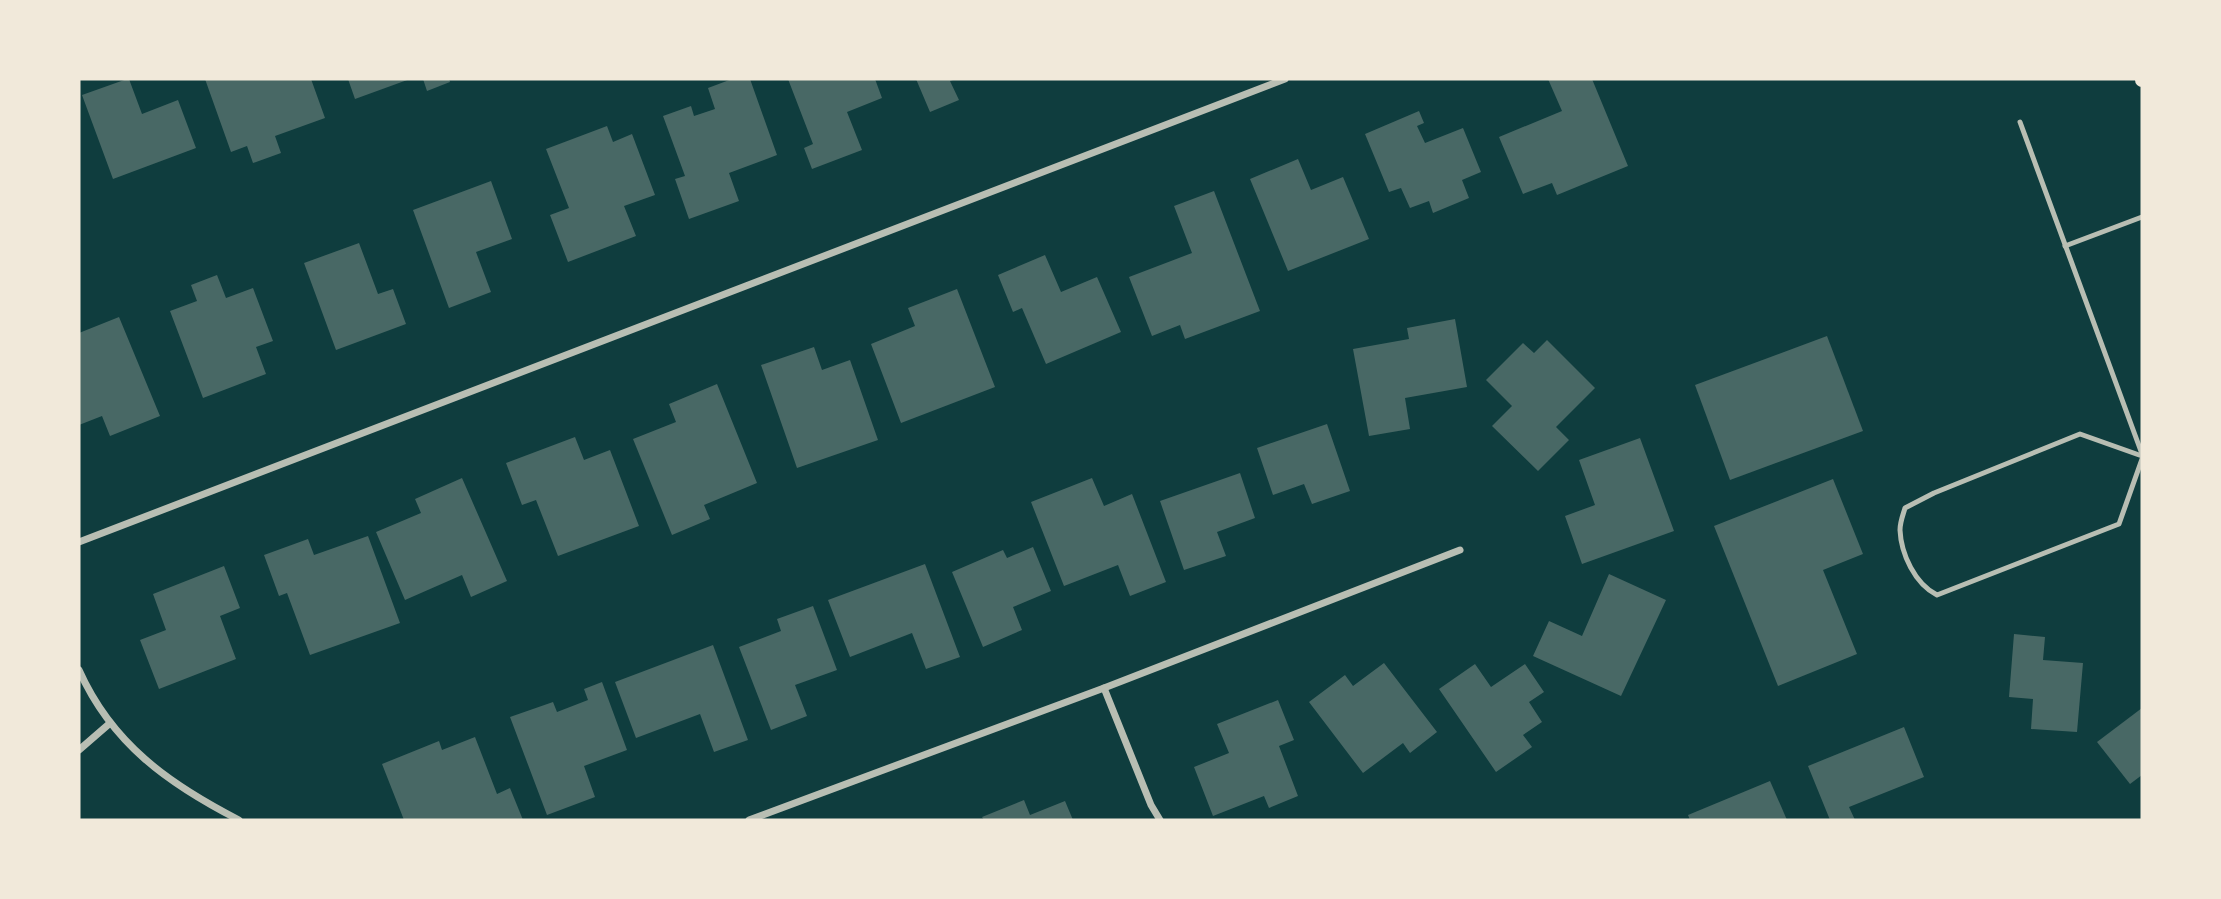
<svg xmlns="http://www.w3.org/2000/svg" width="2221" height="899" font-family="Helvetica,sans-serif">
  <rect width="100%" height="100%" fill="#0f3d3e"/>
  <!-- building -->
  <g fill="#486865">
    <path d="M 127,79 L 129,79 L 142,114 L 178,100 L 196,148 L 113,179 L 82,95 Z"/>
    <path d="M 205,79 L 311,79 L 325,118 L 275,136 L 281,153 L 253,163 L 247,146 L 231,152 Z"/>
    <path d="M 348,79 L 410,79 L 355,99 Z"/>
    <path d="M 423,79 L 449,79 L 450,82 L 427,91 Z"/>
    <path d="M 732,79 L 750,79 L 777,155 L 729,173 L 739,201 L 689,219 L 675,179 L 685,176 L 663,116 L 691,106 L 694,116 L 715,109 L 708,88 Z"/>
    <path d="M 788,79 L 875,79 L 882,98 L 847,112 L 862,150 L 812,169 L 804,148 L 813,144 Z"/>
    <path d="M 916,79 L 956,79 L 950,81 L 959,100 L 930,112 Z"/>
    <path d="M 1548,79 L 1592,79 L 1628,166 L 1557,195 L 1552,183 L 1523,194 L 1499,137 L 1562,111 Z"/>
    <path d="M 1419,111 L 1424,123 L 1417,126 L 1425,143 L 1463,128 L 1481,172 L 1462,180 L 1469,198 L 1433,213 L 1429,201 L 1410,208 L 1401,188 L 1389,192 L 1365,134 Z"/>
    <path d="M 607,126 L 613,142 L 632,134 L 655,195 L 624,206 L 636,236 L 568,262 L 550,215 L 569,208 L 546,149 Z"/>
    <path d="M 1298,159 L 1311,190 L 1343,177 L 1369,239 L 1288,271 L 1250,179 Z"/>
    <path d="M 491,181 L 512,239 L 476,252 L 491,292 L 449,308 L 413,210 Z"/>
    <path d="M 1214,191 L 1260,311 L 1185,339 L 1180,325 L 1152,336 L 1129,277 L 1192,253 L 1174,206 Z"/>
    <path d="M 359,243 L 378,294 L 393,289 L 406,324 L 336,350 L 304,263 Z"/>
    <path d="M 1045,255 L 1061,292 L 1097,277 L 1121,332 L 1046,364 L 1022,308 L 1013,312 L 998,275 Z"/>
    <path d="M 217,275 L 226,298 L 253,288 L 273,341 L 256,347 L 266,374 L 203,398 L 170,311 L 197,301 L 191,285 Z"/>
    <path d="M 957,289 L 995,387 L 901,423 L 871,344 L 915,326 L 908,308 Z"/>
    <path d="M 119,317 L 160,416 L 110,436 L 102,416 L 79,425 L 79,333 Z"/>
    <path d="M 1455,319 L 1467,387 L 1405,398 L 1410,429 L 1369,436 L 1353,349 L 1409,339 L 1407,328 Z"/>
    <path d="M 1827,336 L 1863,431 L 1730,480 L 1695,385 Z"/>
    <path d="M 1547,340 L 1595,388 L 1556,427 L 1569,440 L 1538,471 L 1492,426 L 1512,406 L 1486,380 L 1523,343 L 1534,353 Z"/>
    <path d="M 814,347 L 822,370 L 850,360 L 878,440 L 797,468 L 761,365 Z"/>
    <path d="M 717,384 L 757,483 L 704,505 L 710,519 L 672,535 L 633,439 L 676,422 L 669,404 Z"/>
    <path d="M 1327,424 L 1350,491 L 1312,504 L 1304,484 L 1273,495 L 1257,448 Z"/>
    <path d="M 575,437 L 584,460 L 610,450 L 639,526 L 558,556 L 536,500 L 522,505 L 506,463 Z"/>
    <path d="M 1640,438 L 1674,531 L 1582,564 L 1565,516 L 1595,505 L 1579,460 Z"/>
    <path d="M 1240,473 L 1255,518 L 1217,532 L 1226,556 L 1184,570 L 1160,501 Z"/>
    <path d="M 462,478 L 507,581 L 471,597 L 462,575 L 405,600 L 376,532 L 421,513 L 415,499 Z"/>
    <path d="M 1092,478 L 1104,506 L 1132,494 L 1166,582 L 1130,596 L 1118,565 L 1064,586 L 1031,502 Z"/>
    <path d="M 1833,479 L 1863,554 L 1823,570 L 1857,654 L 1778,686 L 1714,526 Z"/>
    <path d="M 368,536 L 400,623 L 310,655 L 287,593 L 279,596 L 264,555 L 308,539 L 314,555 Z"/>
    <path d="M 1033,547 L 1051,591 L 1013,607 L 1022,630 L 983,647 L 952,572 L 1003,550 L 1007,558 Z"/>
    <path d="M 925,564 L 960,657 L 926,669 L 912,633 L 850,657 L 828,600 Z"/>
    <path d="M 224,566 L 240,608 L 220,616 L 236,659 L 159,689 L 140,640 L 166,630 L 153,594 Z"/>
    <path d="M 1609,574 L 1666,600 L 1621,696 L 1533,656 L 1549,621 L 1582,636 Z"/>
    <path d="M 813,606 L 837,670 L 795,685 L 807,716 L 771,730 L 739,647 L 781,631 L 777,619 Z"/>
    <path d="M 2014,634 L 2045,637 L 2043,660 L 2083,663 L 2077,732 L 2031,729 L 2033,699 L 2009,697 Z"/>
    <path d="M 713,645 L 748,740 L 714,752 L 700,714 L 636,738 L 615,682 Z"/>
    <path d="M 1384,663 L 1437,732 L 1410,753 L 1403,743 L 1363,773 L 1309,702 L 1345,675 L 1353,686 Z"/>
    <path d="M 1475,664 L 1491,687 L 1525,664 L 1544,692 L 1529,702 L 1542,722 L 1523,735 L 1532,747 L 1496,772 L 1439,689 Z"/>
    <path d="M 602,682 L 627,750 L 584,766 L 595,797 L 547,815 L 510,717 L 553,702 L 557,712 L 588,700 L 584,689 Z"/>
    <path d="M 1278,700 L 1294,740 L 1279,746 L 1298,796 L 1269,808 L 1264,796 L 1213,816 L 1194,767 L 1229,753 L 1217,724 Z"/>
    <path d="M 2142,708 L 2142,775 L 2130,784 L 2097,742 Z"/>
    <path d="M 1904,727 L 1924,777 L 1849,807 L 1855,820 L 1830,820 L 1808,766 Z"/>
    <path d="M 475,737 L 497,794 L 510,788 L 523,820 L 404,820 L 382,764 L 439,741 L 442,750 Z"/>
    <path d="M 1770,781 L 1787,820 L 1690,820 L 1688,815 Z"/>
    <path d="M 1024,800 L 1030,815 L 1065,801 L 1073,820 L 984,820 L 982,817 Z"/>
  </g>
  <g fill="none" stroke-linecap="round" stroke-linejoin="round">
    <!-- service -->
    <g stroke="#b8beb3" stroke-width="5">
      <path d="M 2020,122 L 2142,454"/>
      <path d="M 2065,246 L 2142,217"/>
      <path d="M 2142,456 L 2080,434 L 1934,493 L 1905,508 C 1903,515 1900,522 1900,530 C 1901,554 1915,584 1937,595 L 2119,524 L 2142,459"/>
    </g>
    <!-- minor -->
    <g stroke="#b8beb3" stroke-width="7">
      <path d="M 79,542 L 1285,79"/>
      <path d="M 79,670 C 112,744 169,784 239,820"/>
      <path d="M 1104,688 L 1151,805 L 1160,820"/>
      <path d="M 79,750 L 109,724"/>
      <path d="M 749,820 L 1104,688 L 1460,550"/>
    </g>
    <!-- secondary -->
    <path stroke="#f1e9da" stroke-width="14" d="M 2142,79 L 2142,80"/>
  </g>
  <!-- border -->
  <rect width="2221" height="899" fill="none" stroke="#f1e9da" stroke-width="161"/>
</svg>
